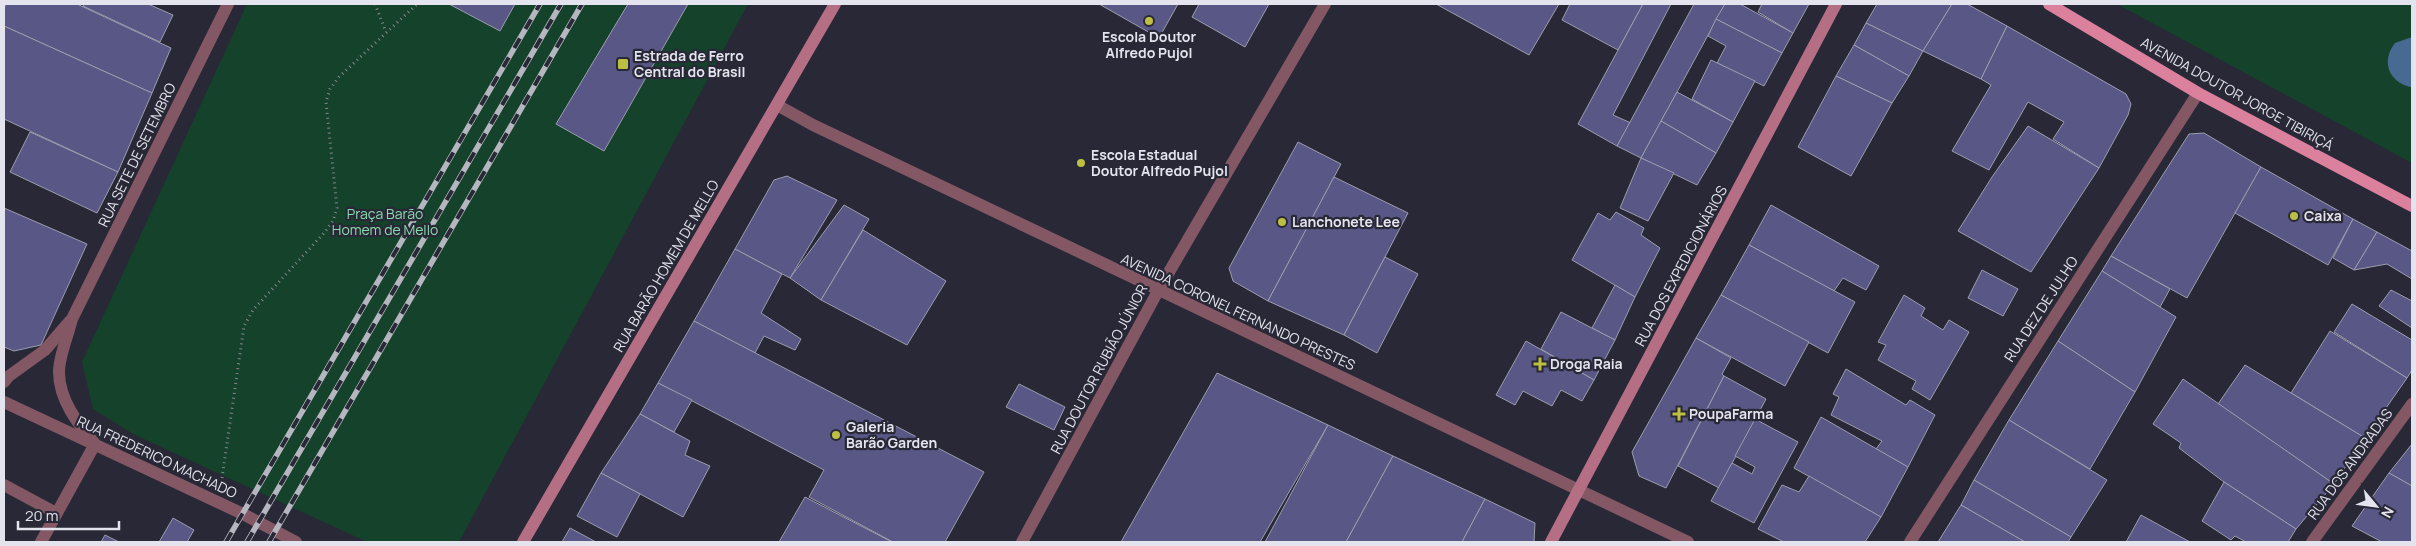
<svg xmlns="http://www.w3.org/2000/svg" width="2416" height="546" font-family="Manrope,sans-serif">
  <rect width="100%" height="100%" fill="#282836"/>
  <!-- green -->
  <g fill="#15422b">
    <path d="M 247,4 L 748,4 L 459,542 L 367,542 L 133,434 L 93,409 L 82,362 Z"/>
    <path d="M 2117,4 L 2412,4 L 2412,163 Z"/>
  </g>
  <!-- water -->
  <path fill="#476a92" d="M 2412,37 L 2412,87 L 2410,87 C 2388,81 2381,61 2395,43 Z"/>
  <!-- building -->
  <g fill="#585786" stroke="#9d9daf">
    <path d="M 6,4 L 77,4 L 171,48 L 152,93 L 4,26 L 4,8 Z"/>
    <path d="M 84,4 L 148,4 L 173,15 L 160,42 L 83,6 Z"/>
    <path d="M 449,4 L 515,4 L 500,31 Z"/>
    <path d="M 628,4 L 688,4 L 604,151 L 556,124 Z"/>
    <path d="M 1099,4 L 1178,4 L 1159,38 Z"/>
    <path d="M 1199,4 L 1269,4 L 1245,47 L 1192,17 Z"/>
    <path d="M 1436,4 L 1559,4 L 1529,55 Z"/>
    <path d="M 1570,4 L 1643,4 L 1618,50 L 1562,20 Z"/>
    <path d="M 1643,4 L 1671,4 L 1613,115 L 1631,123 L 1617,146 L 1578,124 Z"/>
    <path d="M 1694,4 L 1725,4 L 1641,158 L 1617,146 Z"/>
    <path d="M 1725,4 L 1740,4 L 1793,33 L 1782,53 L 1716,19 Z"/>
    <path d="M 1762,4 L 1809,4 L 1793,33 L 1758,12 Z"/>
    <path d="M 1877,4 L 1952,4 L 1923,51 L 1866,23 Z"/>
    <path d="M 1952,4 L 1967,4 L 2007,26 L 1981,79 L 1923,51 Z"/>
    <path d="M 1716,19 L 1782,53 L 1764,86 L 1717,63 L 1726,46 L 1708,36 Z"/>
    <path d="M 1866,23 L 1923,51 L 1909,76 L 1854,45 Z"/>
    <path d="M 4,26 L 152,93 L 118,172 L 4,119 Z"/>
    <path d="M 2007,26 L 2126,94 L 2131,104 L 2128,115 L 2099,168 L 2053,139 L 2064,122 L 2028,102 L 1989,170 L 1952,151 L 1991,85 L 1981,79 Z"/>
    <path d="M 1854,45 L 1909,76 L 1892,103 L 1836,76 Z"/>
    <path d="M 1711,60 L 1755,81 L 1733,122 L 1692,99 Z"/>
    <path d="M 1836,76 L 1892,103 L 1851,176 L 1798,147 Z"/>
    <path d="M 1677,92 L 1733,122 L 1716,153 L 1661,121 Z"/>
    <path d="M 1661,121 L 1716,153 L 1697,185 L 1641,158 Z"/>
    <path d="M 2028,126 L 2099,168 L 2031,272 L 1958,231 L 1992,177 Z"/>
    <path d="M 30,132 L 118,172 L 97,213 L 10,172 Z"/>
    <path d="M 2204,133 L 2261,167 L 2187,298 L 2111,256 L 2189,134 Z"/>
    <path d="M 1298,142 L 1341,164 L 1268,301 L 1233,281 L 1229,268 Z"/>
    <path d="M 1641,158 L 1674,173 L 1648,221 L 1620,208 Z"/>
    <path d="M 2261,167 L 2353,219 L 2328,265 L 2235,213 Z"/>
    <path d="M 787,176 L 837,200 L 790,278 L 735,249 L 774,180 Z"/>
    <path d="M 1334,177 L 1408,213 L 1344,335 L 1268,301 Z"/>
    <path d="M 844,205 L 869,219 L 821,300 L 790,278 Z"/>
    <path d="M 1771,205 L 1879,266 L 1866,290 L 1843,278 L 1834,291 L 1749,245 Z"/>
    <path d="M 4,208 L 87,244 L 41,345 L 14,351 L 4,347 Z"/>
    <path d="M 1616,212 L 1644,228 L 1641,235 L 1660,248 L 1635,297 L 1572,260 L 1598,213 L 1610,220 Z"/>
    <path d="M 2353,219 L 2377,232 L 2354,270 L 2333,258 Z"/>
    <path d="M 863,230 L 946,281 L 907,345 L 821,300 Z"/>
    <path d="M 2377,232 L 2412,251 L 2412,279 L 2387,264 L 2354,270 Z"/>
    <path d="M 1749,245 L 1855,302 L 1828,353 L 1721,295 Z"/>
    <path d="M 735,249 L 782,274 L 761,313 L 801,339 L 795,350 L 764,336 L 755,353 L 694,321 Z"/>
    <path d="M 2111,256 L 2170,289 L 2160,307 L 2102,271 Z"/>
    <path d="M 1385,257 L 1418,274 L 1377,353 L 1344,335 Z"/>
    <path d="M 1982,270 L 2018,289 L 2003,316 L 1968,298 Z"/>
    <path d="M 2102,271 L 2176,317 L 2135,392 L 2058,341 Z"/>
    <path d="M 1615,285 L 1635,297 L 1615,340 L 1592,328 Z"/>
    <path d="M 2391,290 L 2412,301 L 2412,328 L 2379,306 Z"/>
    <path d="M 1721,295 L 1809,342 L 1785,386 L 1696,338 Z"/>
    <path d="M 1904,295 L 1925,308 L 1921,316 L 1943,330 L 1949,320 L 1969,332 L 1930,400 L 1912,389 L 1916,381 L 1878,360 L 1886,345 L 1878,342 Z"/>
    <path d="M 2352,304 L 2412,340 L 2412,370 L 2407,378 L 2334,332 Z"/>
    <path d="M 1561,312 L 1615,340 L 1594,380 L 1541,349 Z"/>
    <path d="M 694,321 L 984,472 L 945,542 L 893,542 L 809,497 L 824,470 L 658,383 Z"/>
    <path d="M 2330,331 L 2407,378 L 2365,438 L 2291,393 Z"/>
    <path d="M 1696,338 L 1731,358 L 1722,374 L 1724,376 L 1666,488 L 1639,476 L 1632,452 Z"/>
    <path d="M 1526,341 L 1594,380 L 1582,401 L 1561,390 L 1552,406 L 1523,391 L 1515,405 L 1496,395 Z"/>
    <path d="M 2058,341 L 2135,392 L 2090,469 L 2009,420 Z"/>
    <path d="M 2245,365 L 2365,438 L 2334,484 L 2218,404 Z"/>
    <path d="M 1846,369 L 1906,405 L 1910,400 L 1935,415 L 1908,467 L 1876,449 L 1882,441 L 1831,415 L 1839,397 L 1833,394 Z"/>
    <path d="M 1217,373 L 1328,425 L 1260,542 L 1121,542 Z"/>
    <path d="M 1724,376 L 1766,399 L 1719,488 L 1678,466 Z"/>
    <path d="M 2183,379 L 2334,484 L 2296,529 L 2224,482 L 2179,448 L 2181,443 L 2153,424 Z"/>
    <path d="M 658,383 L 692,400 L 674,432 L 640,414 Z"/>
    <path d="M 1019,384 L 1065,407 L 1054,430 L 1006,407 Z"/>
    <path d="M 640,414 L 690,441 L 685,455 L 710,466 L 683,517 L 601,473 Z"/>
    <path d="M 1821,417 L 1908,467 L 1881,517 L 1794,468 Z"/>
    <path d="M 1755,419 L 1798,442 L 1754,523 L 1711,501 L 1732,463 L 1752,474 L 1755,467 L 1735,456 Z"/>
    <path d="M 2009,420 L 2107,480 L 2071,537 L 1974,480 Z"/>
    <path d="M 1328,425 L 1393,456 L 1346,542 L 1265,542 Z"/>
    <path d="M 2412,444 L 2412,486 L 2389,473 Z"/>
    <path d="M 1393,456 L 1485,499 L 1462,542 L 1346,542 Z"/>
    <path d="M 601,473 L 640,494 L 617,537 L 577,516 Z"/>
    <path d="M 2389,473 L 2412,486 L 2412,542 L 2382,542 L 2352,526 Z"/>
    <path d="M 1809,476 L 1881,517 L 1865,542 L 1784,542 L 1758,529 L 1782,485 L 1799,492 Z"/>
    <path d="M 1974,480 L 2071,537 L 2068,542 L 2025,542 L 1961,505 Z"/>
    <path d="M 2224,482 L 2296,529 L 2288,542 L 2246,542 L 2235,536 L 2231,540 L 2202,521 Z"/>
    <path d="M 805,497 L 892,542 L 779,542 Z"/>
    <path d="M 1485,499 L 1535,523 L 1534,542 L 1462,542 Z"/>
    <path d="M 1961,505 L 2025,542 L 1938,542 Z"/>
    <path d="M 2141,515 L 2190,542 L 2126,542 Z"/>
    <path d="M 173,518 L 194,530 L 187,542 L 159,542 Z"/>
    <path d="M 570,528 L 596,542 L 562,542 Z"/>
    <path d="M 105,535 L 119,542 L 101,542 Z"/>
  </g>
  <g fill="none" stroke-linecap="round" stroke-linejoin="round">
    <!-- path -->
    <g stroke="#858591" stroke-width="3" stroke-dasharray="1 4" stroke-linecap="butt">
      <path d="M 375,4 L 386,32"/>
      <path d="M 222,478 L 244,326 L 253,310 L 324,233 L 333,221 L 337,208 L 326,102 L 330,89 L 339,77 L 417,4"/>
    </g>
    <!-- service -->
    <g stroke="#835764" stroke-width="12">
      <path d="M 4,485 L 56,513"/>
      <path d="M 41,542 L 95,444"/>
    </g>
    <!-- minor -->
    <g stroke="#835764" stroke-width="12">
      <path d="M 1022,542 L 1158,291 L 1325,4"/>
      <path d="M 1910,542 L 2198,93"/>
    </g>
    <!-- tertiary -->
    <g stroke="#835764" stroke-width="12">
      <path d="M 777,105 L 813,125 L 1688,542"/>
      <path d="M 4,382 L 9,376 L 45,350 L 70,321"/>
      <path d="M 4,402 L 243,514 L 296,542"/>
      <path d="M 95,444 C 78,424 59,400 59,372 C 59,356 68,336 72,319 L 228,4"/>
      <path d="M 2312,542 L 2412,404"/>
    </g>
    <!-- secondary -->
    <g stroke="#b56f84" stroke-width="12">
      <path d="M 523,542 L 835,4"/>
      <path d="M 1551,542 L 1836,4"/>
    </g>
    <!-- primary -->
    <path stroke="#db819d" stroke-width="12" d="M 2049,4 L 2198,93 L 2412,206"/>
    <!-- rail casing -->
    <g stroke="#b6b6c1" stroke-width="5.5">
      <g id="rail">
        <path d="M 226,542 L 540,4"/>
        <path d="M 247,542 L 561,4"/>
        <path d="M 269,542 L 582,4"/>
      </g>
    </g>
    <!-- rail -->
    <use href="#rail" stroke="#282836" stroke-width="4" stroke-dasharray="11" stroke-linecap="butt"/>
  </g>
  <!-- markers -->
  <g fill="#bdbf43" stroke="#282836" stroke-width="2">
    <circle cx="1149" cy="21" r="5"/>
    <rect x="617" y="58" width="12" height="12" rx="2.5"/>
    <circle cx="1081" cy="163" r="5"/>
    <circle cx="2294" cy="216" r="5"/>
    <circle cx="1282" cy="222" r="5"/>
    <path d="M1537.5 356.5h5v5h5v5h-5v5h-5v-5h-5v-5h5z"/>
    <path d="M1676.5 406.5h5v5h5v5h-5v5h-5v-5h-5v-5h5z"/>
    <circle cx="836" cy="435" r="5"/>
  </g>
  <g text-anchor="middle" stroke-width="4.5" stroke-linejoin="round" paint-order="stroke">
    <!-- poi labels -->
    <g font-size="14" font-weight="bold" fill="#e4e4ee" stroke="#282836" text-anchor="start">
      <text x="1149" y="42" text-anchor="middle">Escola Doutor<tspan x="1149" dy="16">Alfredo Pujol</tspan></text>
      <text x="634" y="61">Estrada de Ferro<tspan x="634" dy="16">Central do Brasil</tspan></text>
      <text x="1091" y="160">Escola Estadual<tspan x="1091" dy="16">Doutor Alfredo Pujol</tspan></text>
      <text x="2304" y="221">Caixa</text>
      <text x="1292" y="227">Lanchonete Lee</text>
      <text x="1550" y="369">Droga Raia</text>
      <text x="1689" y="419">PoupaFarma</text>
      <text x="846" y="432">Galeria<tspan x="846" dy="16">Barão Garden</tspan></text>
    </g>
    <!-- street labels -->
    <g font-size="14" fill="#e4e4ee" stroke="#282836">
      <text transform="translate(2237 94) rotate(29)" y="5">AVENIDA DOUTOR JORGE TIBIRIÇÁ</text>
      <text transform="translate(137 155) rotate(-64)" y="5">RUA SETE DE SETEMBRO</text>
      <text transform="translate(666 266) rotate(-60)" y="5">RUA BARÃO HOMEM DE MELLO</text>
      <text transform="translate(1681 266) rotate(-62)" y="5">RUA DOS EXPEDICIONÁRIOS</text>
      <text transform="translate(2041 309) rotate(-57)" y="5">RUA DEZ DE JULHO</text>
      <text transform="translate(1238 312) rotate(25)" y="5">AVENIDA CORONEL FERNANDO PRESTES</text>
      <text transform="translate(1099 369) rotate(-62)" y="5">RUA DOUTOR RUBIÃO JÚNIOR</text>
      <text transform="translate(157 457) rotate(25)" y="5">RUA FREDERICO MACHADO</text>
      <text transform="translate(2350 464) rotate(-54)" y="5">RUA DOS ANDRADAS</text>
    </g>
    <!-- park labels -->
    <g font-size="14" fill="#89dcad" stroke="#282836">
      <text x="385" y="219">Praça Barão<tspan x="385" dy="16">Homem de Mello</tspan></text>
    </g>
  </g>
  <!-- border -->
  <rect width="2416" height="546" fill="none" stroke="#e4e4ee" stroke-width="10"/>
  <!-- north arrow -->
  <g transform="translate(2376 506) rotate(119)" stroke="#282836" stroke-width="4" paint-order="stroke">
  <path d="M0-4L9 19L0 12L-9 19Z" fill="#e4e4ee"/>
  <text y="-8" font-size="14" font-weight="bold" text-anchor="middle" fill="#e4e4ee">N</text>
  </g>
  <!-- scale -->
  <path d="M18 521v8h101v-8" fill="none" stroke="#e4e4ee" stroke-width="2.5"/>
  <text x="25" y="521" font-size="15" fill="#e4e4ee" stroke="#282836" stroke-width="4" paint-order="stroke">20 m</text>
</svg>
